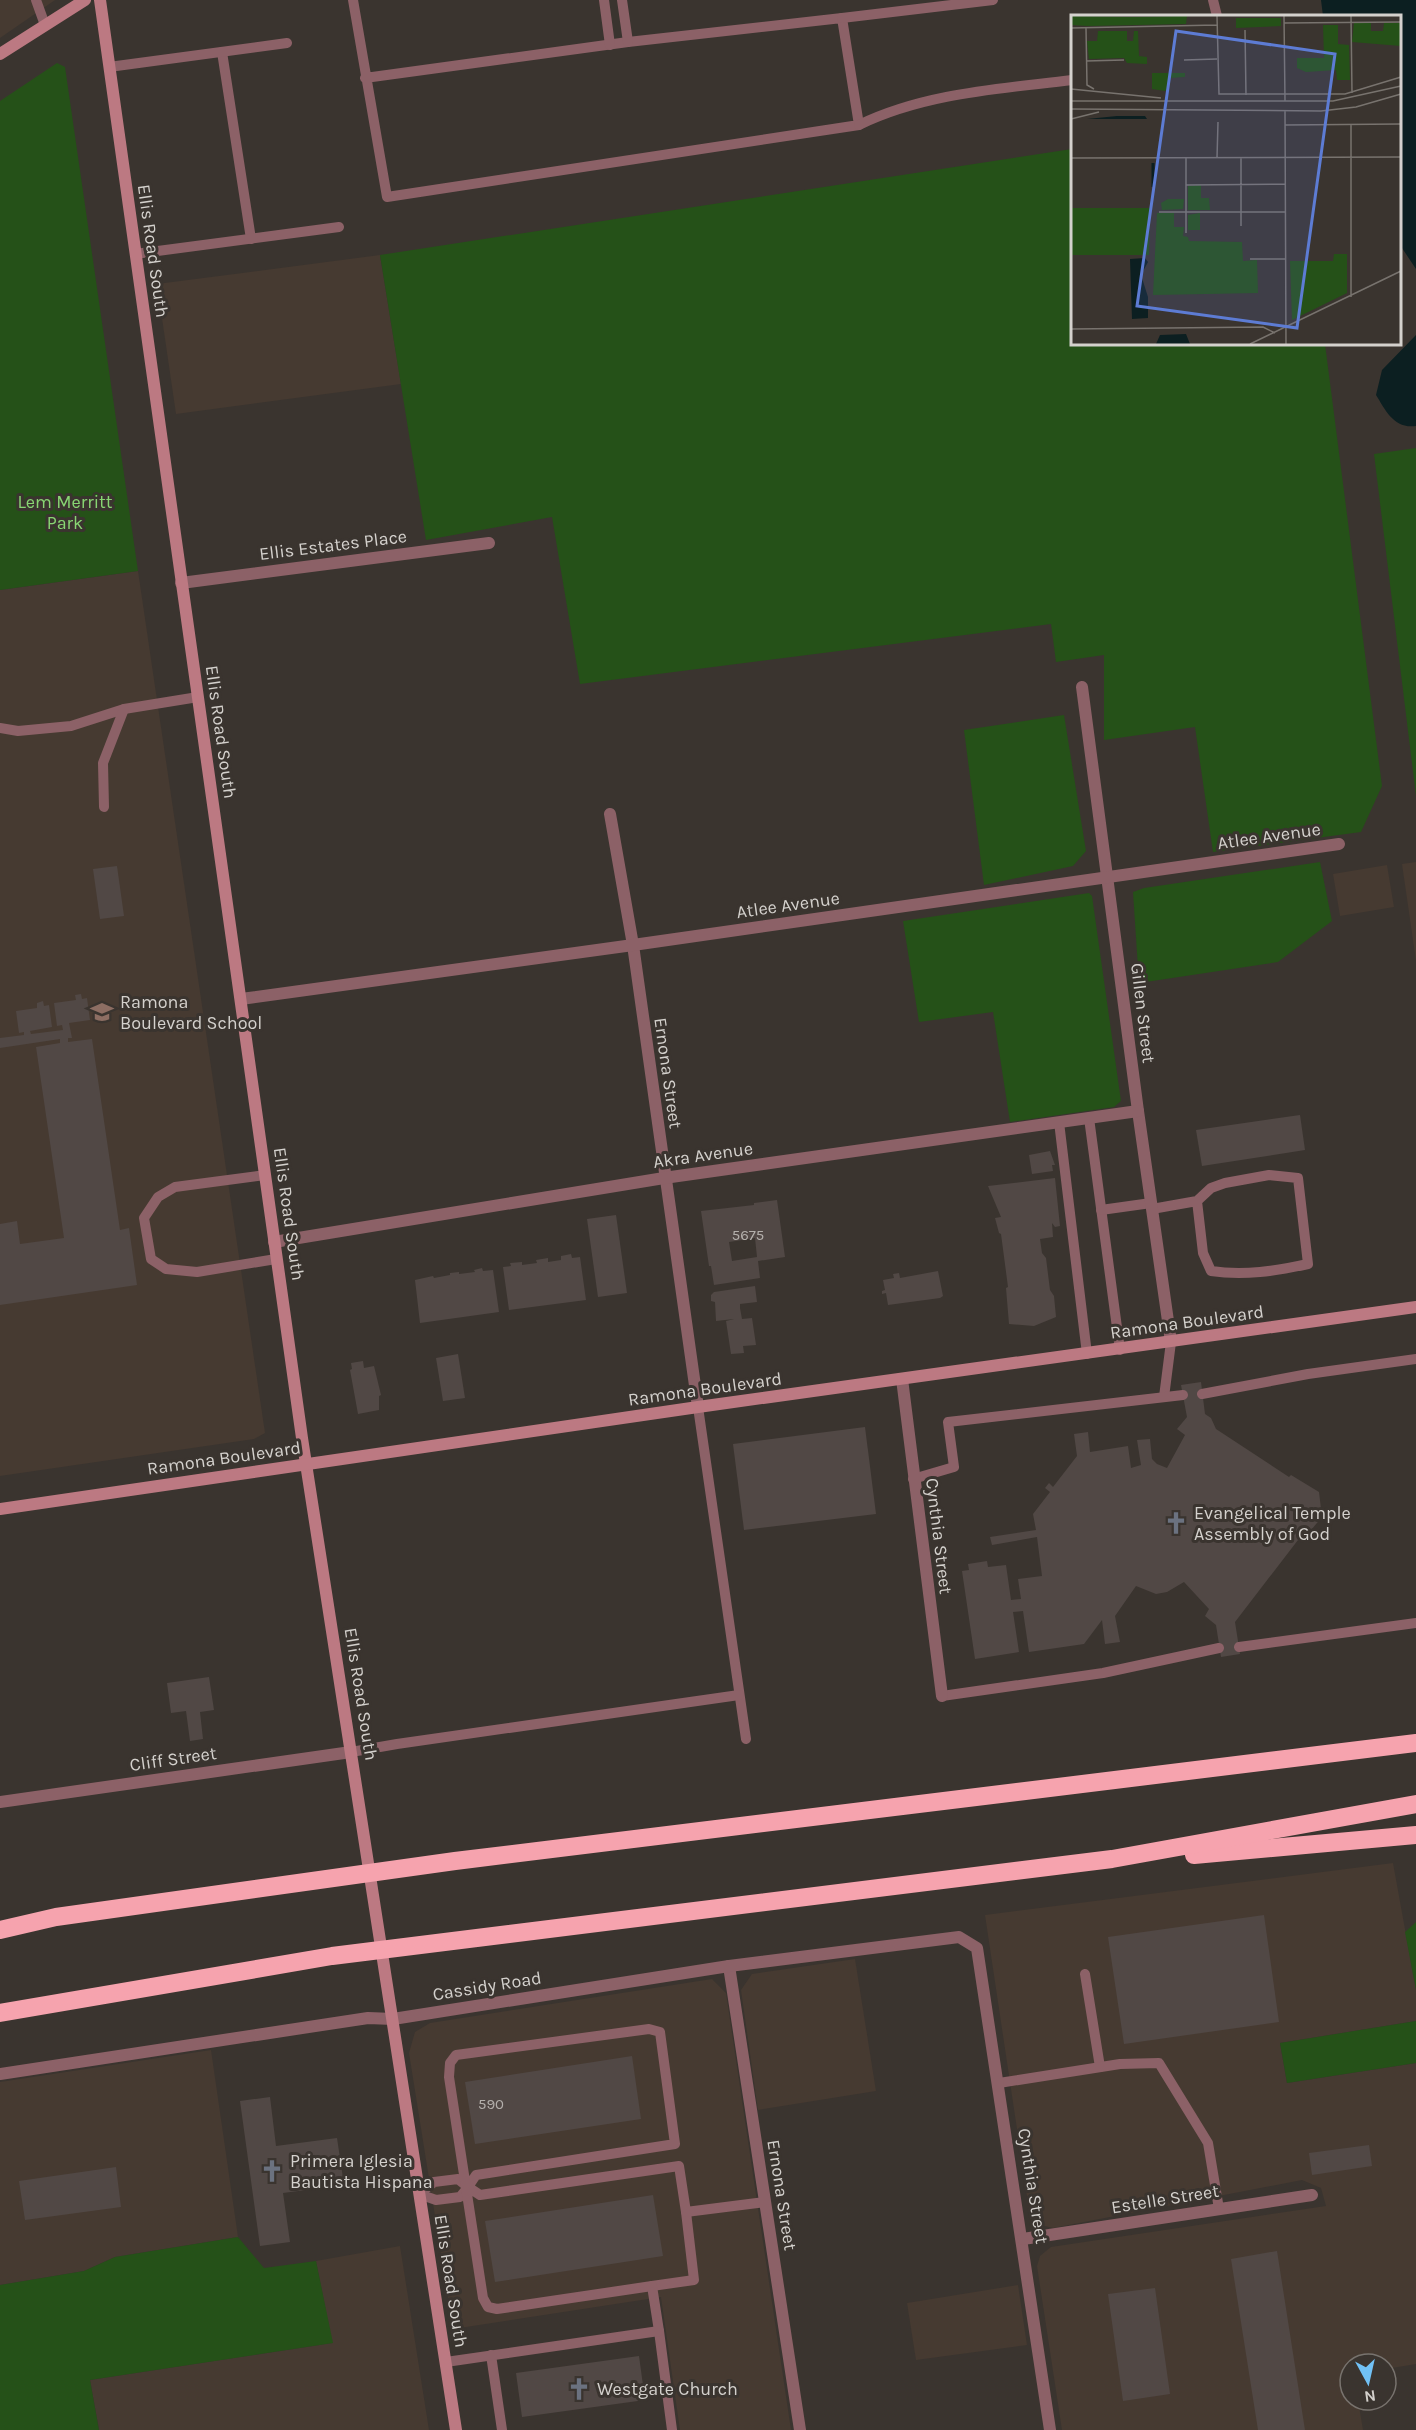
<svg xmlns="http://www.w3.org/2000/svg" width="1416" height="2430" font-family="Karla,sans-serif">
  <rect width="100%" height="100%" fill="#3a342f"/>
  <!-- built -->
  <g fill="#463a31">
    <path d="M 0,0 L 55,0 L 0,38 Z"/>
    <path d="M 380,255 L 401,384 L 176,414 L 157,284 Z"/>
    <path d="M 138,571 L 265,1433 L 254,1439 L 0,1476 L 0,590 Z"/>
    <path d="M 1416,862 L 1416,961 L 1402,864 Z"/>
    <path d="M 1387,865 L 1394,907 L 1340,916 L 1333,874 Z"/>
    <path d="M 1393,1863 L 1416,1990 L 1416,2021 L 1280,2043 L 1287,2083 L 1416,2063 L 1416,2364 L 1386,2369 L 1386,2364 L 1350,2364 L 1350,2400 L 1358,2400 L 1363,2430 L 1062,2430 L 1037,2266 L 1040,2256 L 1051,2247 L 1326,2206 L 1321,2188 L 1302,2180 L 1053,2228 L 1037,2224 L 1030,2216 L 985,1915 Z"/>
    <path d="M 855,1959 L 876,2091 L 758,2110 L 741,1990 L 752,1974 Z"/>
    <path d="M 712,1979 L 726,1993 L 791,2430 L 680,2430 L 661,2297 L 453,2329 L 409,2053 L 415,2032 L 430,2023 Z"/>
    <path d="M 211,2050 L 238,2237 L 115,2257 L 84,2271 L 0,2285 L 0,2082 Z"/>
    <path d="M 400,2246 L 429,2430 L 99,2430 L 90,2380 L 332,2343 L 316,2261 Z"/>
    <path d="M 1018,2285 L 1027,2345 L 916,2360 L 907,2303 Z"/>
  </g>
  <!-- green -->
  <g fill="#255118">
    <path d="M 57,63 L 65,67 L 138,571 L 0,590 L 0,101 Z"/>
    <path d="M 1072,149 L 1072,344 L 1325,344 L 1382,786 L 1361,832 L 1213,852 L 1195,727 L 1104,740 L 1104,655 L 1056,662 L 1051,624 L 580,684 L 552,517 L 426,540 L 380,255 Z"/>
    <path d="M 1416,448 L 1416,796 L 1374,454 Z"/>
    <path d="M 1064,715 L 1086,851 L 1073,866 L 984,885 L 964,730 Z"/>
    <path d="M 1320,862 L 1332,921 L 1278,962 L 1139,983 L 1133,892 L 1144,888 Z"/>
    <path d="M 1089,893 L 1092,896 L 1121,1101 L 1114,1107 L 1010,1122 L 993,1012 L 919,1022 L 903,921 Z"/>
    <path d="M 1416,1922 L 1416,1990 L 1405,1932 Z"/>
    <path d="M 1416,2021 L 1416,2063 L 1287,2083 L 1280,2043 Z"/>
    <path d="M 238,2237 L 264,2268 L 316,2261 L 333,2343 L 90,2380 L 99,2430 L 0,2430 L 0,2285 L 84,2271 L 115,2257 Z"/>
  </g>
  <!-- water -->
  <g fill="#0c1f21">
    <path d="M 1321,0 L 1416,0 L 1416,269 L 1400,245 L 1400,16 L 1323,16 Z"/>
    <path d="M 1416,335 L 1416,426 C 1394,429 1386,411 1376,395 L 1382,370 Z"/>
  </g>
  <!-- building -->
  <g fill="#514845" fill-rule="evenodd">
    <path d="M 117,866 L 124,916 L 100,919 L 93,869 Z"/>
    <path d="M 81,994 L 82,999 L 87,998 L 90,1020 L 69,1023 L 72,1038 L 68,1038 L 68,1042 L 92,1039 L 120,1230 L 129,1228 L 137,1285 L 0,1305 L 0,1224 L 17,1221 L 20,1244 L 64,1238 L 36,1047 L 60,1043 L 60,1039 L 0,1048 L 0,1038 L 24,1035 L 24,1032 L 19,1033 L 16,1011 L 37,1008 L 37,1003 L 43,1001 L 44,1006 L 49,1005 L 52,1027 L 30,1031 L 31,1034 L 63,1030 L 62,1025 L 57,1026 L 54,1003 L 76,1000 L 75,995 Z"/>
    <path d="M 1300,1115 L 1305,1150 L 1202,1166 L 1196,1130 Z"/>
    <path d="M 1050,1151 L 1055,1165 L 1052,1165 L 1053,1171 L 1032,1174 L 1029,1155 Z"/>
    <path d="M 1055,1178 L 1060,1226 L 1055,1227 L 1052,1223 L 1053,1237 L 1040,1239 L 1042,1253 L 1046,1258 L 1050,1290 L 1054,1296 L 1056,1317 L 1034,1326 L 1009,1324 L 1006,1288 L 1008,1287 L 1001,1234 L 999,1233 L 995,1218 L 1001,1217 L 988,1186 Z"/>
    <path d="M 777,1200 L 785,1257 L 758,1261 L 760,1278 L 714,1285 L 711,1266 L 709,1266 L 701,1211 L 754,1205 L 754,1203 ZM 755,1238 L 757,1257 L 732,1261 L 729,1242 Z"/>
    <path d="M 616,1215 L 627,1293 L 598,1297 L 587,1219 Z"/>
    <path d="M 571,1254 L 572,1258 L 580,1257 L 586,1300 L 509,1310 L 503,1267 L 511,1266 L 510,1263 L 522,1262 L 522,1265 L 537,1263 L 536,1260 L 548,1258 L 548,1262 L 561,1260 L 561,1256 Z"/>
    <path d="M 482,1268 L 483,1271 L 493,1270 L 499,1312 L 420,1323 L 415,1280 L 433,1276 L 434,1278 L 450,1275 L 450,1273 L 459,1272 L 459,1274 L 475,1272 L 474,1270 Z"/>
    <path d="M 938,1271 L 943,1296 L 940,1298 L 888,1305 L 886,1293 L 882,1294 L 882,1291 L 885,1290 L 883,1280 L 894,1278 L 893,1274 L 899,1273 L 900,1278 Z"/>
    <path d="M 755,1286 L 757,1302 L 740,1304 L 740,1308 L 742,1319 L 752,1318 L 756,1345 L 743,1346 L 744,1353 L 731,1354 L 726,1321 L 734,1319 L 716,1321 L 715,1302 L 711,1301 L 711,1295 L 714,1292 Z"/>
    <path d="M 458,1354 L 465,1398 L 443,1401 L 436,1358 Z"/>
    <path d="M 363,1361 L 364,1368 L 374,1366 L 381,1395 L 379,1396 L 379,1410 L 358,1414 L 350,1370 L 352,1369 L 351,1363 Z"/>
    <path d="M 1201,1382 L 1205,1414 L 1211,1418 L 1216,1429 L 1289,1477 L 1291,1475 L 1319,1492 L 1322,1517 L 1301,1542 L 1298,1540 L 1235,1622 L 1240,1654 L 1221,1657 L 1216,1625 L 1205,1616 L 1209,1609 L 1184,1582 L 1167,1592 L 1156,1594 L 1136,1586 L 1115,1616 L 1120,1642 L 1105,1644 L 1102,1620 L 1084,1644 L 1029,1652 L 1023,1611 L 1013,1612 L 1019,1652 L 975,1659 L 962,1571 L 969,1570 L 968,1564 L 987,1561 L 988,1567 L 1006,1565 L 1011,1600 L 1021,1599 L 1018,1579 L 1042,1576 L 1037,1537 L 992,1545 L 990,1537 L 1036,1530 L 1033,1514 L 1050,1492 L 1045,1488 L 1049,1483 L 1053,1487 L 1077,1456 L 1074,1434 L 1088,1432 L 1090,1452 L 1128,1446 L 1131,1468 L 1141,1465 L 1137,1440 L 1150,1439 L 1152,1459 L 1157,1464 L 1167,1468 L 1185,1435 L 1177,1429 L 1187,1417 L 1181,1385 Z"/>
    <path d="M 865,1427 L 876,1514 L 744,1530 L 733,1444 Z"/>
    <path d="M 209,1677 L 214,1710 L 200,1712 L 203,1739 L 190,1741 L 186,1711 L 171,1713 L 167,1683 Z"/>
    <path d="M 1264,1915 L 1279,2022 L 1124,2044 L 1108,1937 Z"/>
    <path d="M 632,2056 L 641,2119 L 475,2144 L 465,2082 Z"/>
    <path d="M 270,2097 L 276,2146 L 337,2138 L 344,2185 L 283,2193 L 290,2242 L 260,2246 L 240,2101 Z"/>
    <path d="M 1369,2145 L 1372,2166 L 1312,2175 L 1309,2153 Z"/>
    <path d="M 116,2167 L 121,2207 L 25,2220 L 19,2181 Z"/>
    <path d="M 653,2195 L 663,2256 L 495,2282 L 485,2221 Z"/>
    <path d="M 1277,2251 L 1305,2430 L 1258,2430 L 1231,2259 Z"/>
    <path d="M 1155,2288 L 1170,2394 L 1123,2401 L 1108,2294 Z"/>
    <path d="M 639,2356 L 645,2400 L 522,2417 L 516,2373 Z"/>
  </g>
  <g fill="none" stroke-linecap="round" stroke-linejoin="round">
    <!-- lane -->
    <g stroke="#8c6167" stroke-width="10">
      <path d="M 36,0 L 45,25"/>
      <path d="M 353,0 L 387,197 L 859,125 L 842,18 L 628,42 L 365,78"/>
      <path d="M 604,0 L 610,45"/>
      <path d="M 622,0 L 628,42"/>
      <path d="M 1213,0 L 1217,16"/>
      <path d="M 842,18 L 993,0"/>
      <path d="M 222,52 L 251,239"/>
      <path d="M 109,67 L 287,43"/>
      <path d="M 859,125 C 925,93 1000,89 1072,80"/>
      <path d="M 135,254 L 339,227"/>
      <path d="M 0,728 L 18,731 L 71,726 L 124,709 L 198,697"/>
      <path d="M 104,807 L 103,763 L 124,709"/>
      <path d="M 1089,1118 L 1120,1350"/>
      <path d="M 1059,1122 L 1087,1354"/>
      <path d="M 265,1175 L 175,1187 L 158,1197 L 144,1218 L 151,1259 L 166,1269 L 197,1272 L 276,1259"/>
      <path d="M 1152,1209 L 1197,1201 L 1211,1188 L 1225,1183 L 1269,1175 L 1298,1178 L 1308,1264 C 1276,1271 1244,1276 1211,1271 L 1203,1253 L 1197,1201"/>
      <path d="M 1101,1210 L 1151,1203"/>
      <path d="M 1202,1394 L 1308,1374 L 1416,1359"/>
      <path d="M 1164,1397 L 1171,1342"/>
      <path d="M 698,1407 L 746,1739"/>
      <path d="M 913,1479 L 954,1467 L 948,1422 L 1183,1395"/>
      <path d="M 1239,1647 L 1416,1623"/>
      <path d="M 942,1696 L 1103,1673 L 1219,1648"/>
      <path d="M 351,1752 L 397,1744 L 739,1695"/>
      <path d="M 1085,1974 L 1100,2067"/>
      <path d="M 999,2083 L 1120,2064 L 1159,2063 L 1208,2143 L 1219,2209"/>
      <path d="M 458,2179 L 468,2187 L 460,2197 L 436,2200 L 419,2194 L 434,2182 Z"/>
      <path d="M 652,2286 L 694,2280 L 686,2212"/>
      <path d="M 659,2331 L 672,2430"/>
      <path d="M 491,2355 L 502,2430"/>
      <path d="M 446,2362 L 659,2331 L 652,2286 L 497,2309 L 488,2307 L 483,2298 L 449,2077 L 450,2063 L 456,2055 L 649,2029 L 660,2032 L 675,2144 L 476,2175 L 468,2187 L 480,2195 L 679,2166 L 686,2212 L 765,2202"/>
    </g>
    <!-- street -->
    <g stroke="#8c6167" stroke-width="12">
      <path d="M 181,583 L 489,543"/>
      <path d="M 1082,687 L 1138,1111 L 1171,1342"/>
      <path d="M 610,814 L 633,945 L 698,1407"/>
      <path d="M 241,999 L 633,945 L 1339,844"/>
      <path d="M 274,1242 L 664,1178 L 1138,1111"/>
      <path d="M 902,1379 L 942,1696"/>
      <path d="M 0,1802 L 351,1752"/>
      <path d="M 729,1966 L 800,2430"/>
      <path d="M 0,2074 L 368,2018 L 393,2019 L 729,1966 L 959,1937 L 977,1948 L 1050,2430"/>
      <path d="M 1023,2239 L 1312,2195"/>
    </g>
    <!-- secondary -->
    <g stroke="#bc7982" stroke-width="12">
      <path d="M 100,0 L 302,1438 L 456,2430"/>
      <path d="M 0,54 L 85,0"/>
      <path d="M 0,1509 L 698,1407 L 1416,1307"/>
    </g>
    <!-- highway -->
    <g stroke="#f6a3ae" stroke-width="18">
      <path d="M 1194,1855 L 1416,1835"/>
      <path d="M 0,1930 L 56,1917 L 455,1861 L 1416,1743"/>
      <path d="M 0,2013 L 332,1956 L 1112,1859 L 1416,1804"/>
    </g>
  </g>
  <!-- icons -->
  <defs>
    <g id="school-bare" transform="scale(1.8)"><path d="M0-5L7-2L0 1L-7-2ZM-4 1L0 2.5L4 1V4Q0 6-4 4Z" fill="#8d6e63" stroke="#3a342f" stroke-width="2.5" paint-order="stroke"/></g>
    <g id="church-bare" transform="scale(1.8)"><path d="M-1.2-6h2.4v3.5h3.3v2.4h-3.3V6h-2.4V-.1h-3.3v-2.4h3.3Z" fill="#6b7280" stroke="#3a342f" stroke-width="2.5" paint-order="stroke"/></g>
  </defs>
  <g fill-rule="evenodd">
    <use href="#school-bare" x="102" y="1012"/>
    <use href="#church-bare" x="1176" y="1523"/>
    <use href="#church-bare" x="272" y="2171"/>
    <use href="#church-bare" x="579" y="2389"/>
  </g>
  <g text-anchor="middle" stroke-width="6" stroke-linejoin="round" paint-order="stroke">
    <!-- number labels -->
    <g font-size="15" fill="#b3afab">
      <text x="748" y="1240">5675</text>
      <text x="491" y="2109">590</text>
    </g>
    <!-- street labels -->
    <g font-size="18" fill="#d4d1cd" stroke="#3a342f">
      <text transform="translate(153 251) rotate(82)" y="6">Ellis Road South</text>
      <text transform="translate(333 545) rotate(-7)" y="6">Ellis Estates Place</text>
      <text transform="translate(221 732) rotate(82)" y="6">Ellis Road South</text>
      <text transform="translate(1269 836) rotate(-8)" y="6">Atlee Avenue</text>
      <text transform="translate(788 905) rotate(-8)" y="6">Atlee Avenue</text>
      <text transform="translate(1143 1013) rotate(83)" y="6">Gillen Street</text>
      <text transform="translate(668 1073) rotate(82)" y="6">Ernona Street</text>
      <text transform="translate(703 1155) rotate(-8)" y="6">Akra Avenue</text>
      <text transform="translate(289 1214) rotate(82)" y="6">Ellis Road South</text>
      <text transform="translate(1187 1322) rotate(-8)" y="6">Ramona Boulevard</text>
      <text transform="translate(705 1389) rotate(-8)" y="6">Ramona Boulevard</text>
      <text transform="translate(224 1458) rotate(-8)" y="6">Ramona Boulevard</text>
      <text transform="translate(939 1536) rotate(83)" y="6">Cynthia Street</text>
      <text transform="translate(361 1694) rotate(81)" y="6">Ellis Road South</text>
      <text transform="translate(173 1759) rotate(-8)" y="6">Cliff Street</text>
      <text transform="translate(487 1986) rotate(-9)" y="6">Cassidy Road</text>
      <text transform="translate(1033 2186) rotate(81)" y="6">Cynthia Street</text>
      <text transform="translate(782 2195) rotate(81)" y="6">Ernona Street</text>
      <text transform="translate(1165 2199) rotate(-9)" y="6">Estelle Street</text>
      <text transform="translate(451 2281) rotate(81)" y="6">Ellis Road South</text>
    </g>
    <!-- park labels -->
    <g font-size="18" fill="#88d673" stroke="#3a342f">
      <text x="65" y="508">Lem Merritt<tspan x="65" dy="21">Park</tspan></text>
    </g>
    <!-- poi labels -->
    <g font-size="18" fill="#d4d1cd" stroke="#3a342f" text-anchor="start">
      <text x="120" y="1008">Ramona<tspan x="120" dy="21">Boulevard School</tspan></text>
      <text x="1194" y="1519">Evangelical Temple<tspan x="1194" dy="21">Assembly of God</tspan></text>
      <text x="290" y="2167">Primera Iglesia<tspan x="290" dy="21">Bautista Hispana</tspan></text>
      <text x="597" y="2395">Westgate Church</text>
    </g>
  </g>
  <!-- overview -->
  <g transform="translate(1071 15)">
    <rect width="330" height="330" fill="#3a342f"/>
    <path d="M 0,1 L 61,2 L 116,1 L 115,9 L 17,11 L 0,10 ZM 165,3 L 210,3 L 210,11 L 165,13 ZM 283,8 L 300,8 L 300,16 L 312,16 L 313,8 L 330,8 L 330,31 L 281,27 ZM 252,10 L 267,10 L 267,29 L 278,30 L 279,65 L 266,65 L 265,55 L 235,57 L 226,53 L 226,43 L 253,43 ZM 27,16 L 56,16 L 56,26 L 62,26 L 63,16 L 67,16 L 68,41 L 76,42 L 76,49 L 56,48 L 53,43 L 18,44 L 16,26 L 26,26 ZM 81,58 L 114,58 L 114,62 L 98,63 L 98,73 L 94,76 L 81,74 ZM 130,170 L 130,183 L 138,183 L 139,195 L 117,195 L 117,171 ZM 97,184 L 113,184 L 112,194 L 91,195 L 90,188 ZM 0,193 L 79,193 L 78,240 L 0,240 ZM 86,198 L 103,198 L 103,212 L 113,212 L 112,221 L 117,222 L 118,226 L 171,227 L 172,246 L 186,245 L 187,278 L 82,280 ZM 129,198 L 129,215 L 117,215 L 117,200 ZM 263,239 L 276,239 L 276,278 L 221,305 L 219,246 L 262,246 Z" fill="#255118"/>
    <path d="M 46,101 L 74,101 L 76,104 L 16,104 ZM 74,243 L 77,247 L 70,260 L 77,282 L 77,303 L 61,304 L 59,244 ZM 115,319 L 119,329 L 85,329 L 89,320 Z" fill="#0c1f21"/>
    <path fill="none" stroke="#0c1f21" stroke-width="3" d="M 82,148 L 82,172"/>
    <path fill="none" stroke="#78736e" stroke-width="1.5" d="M 146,1 L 148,79 L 274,79 L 330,62M 213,1 L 214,86M 280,1 L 281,78M 213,8 L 330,7M 0,13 L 146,10M 15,13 L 16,70 L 23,74M 174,15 L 175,80M 113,45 L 146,44M 15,46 L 53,45M 0,74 L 90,83M 0,86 L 262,86 L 330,71M 0,94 L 250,96 L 285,92 L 330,79M 214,96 L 215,329M 0,104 L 28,97M 214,110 L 330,109M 280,110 L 280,282M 0,143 L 330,142M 146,143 L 147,107M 170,143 L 170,211M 115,170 L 215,169M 88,197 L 215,197M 115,218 L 115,143M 179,244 L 215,244M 0,314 L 192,312 L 204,318M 179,329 L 330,256"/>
    <path fill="#5d7cd4" fill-opacity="0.15" stroke="#5d7cd4" stroke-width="3" d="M 105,16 L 264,39 L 226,313 L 66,291 Z"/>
    <rect width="330" height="330" fill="none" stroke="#d4d1cd" stroke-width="3"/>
  </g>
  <!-- north arrow -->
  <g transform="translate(1368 2382) rotate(172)"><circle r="28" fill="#3a342f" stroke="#78736e" stroke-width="1.5"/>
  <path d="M0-4.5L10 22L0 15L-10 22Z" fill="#71c1f5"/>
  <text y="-9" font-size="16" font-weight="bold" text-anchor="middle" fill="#d4d1cd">N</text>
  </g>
</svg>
